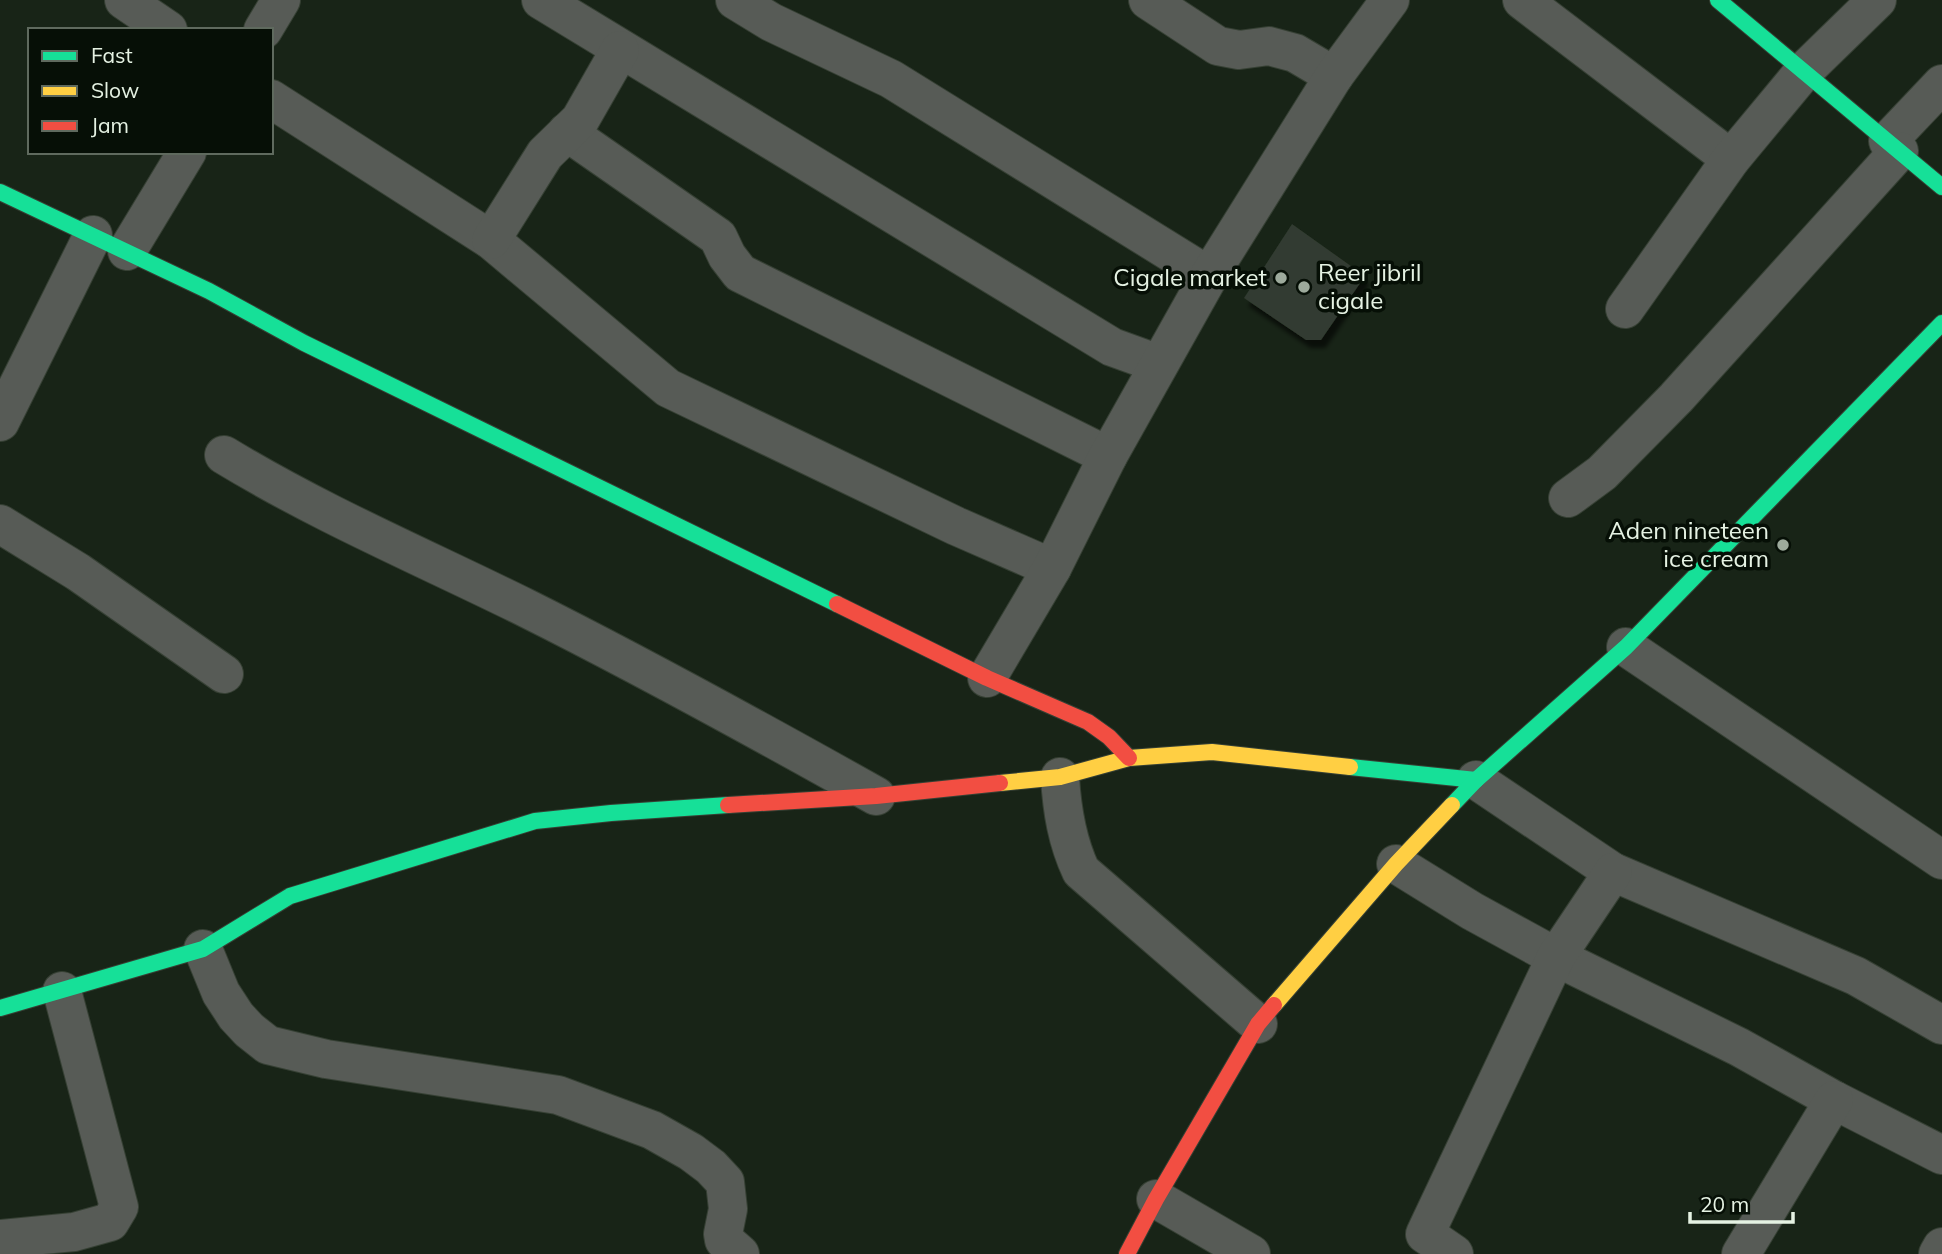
<svg xmlns="http://www.w3.org/2000/svg" width="1942" height="1254" font-family="Mulish,sans-serif">
  <defs>
    <filter id="shadow"><feDropShadow dx="4.5" dy="8" stdDeviation="2" flood-color="#0009"/></filter>
  </defs>
  <rect width="100%" height="100%" fill="#182417"/>
  <!-- building -->
  <path fill="#313b30" filter="url(#shadow)" d="M 1292,224 L 1365,276 L 1321,340 L 1306,340 L 1244,298 Z"/>
  <g fill="none" stroke-linecap="round" stroke-linejoin="round">
    <!-- street casing -->
    <g stroke="#364034" stroke-width="40">
      <g id="street">
        <path d="M 124,0 L 168,30"/>
        <path d="M 541,0 L 1112,347 L 1159,364"/>
        <path d="M 735,0 L 771,22 L 891,79 L 1209,276"/>
        <path d="M 1148,0 L 1218,46 L 1239,50 L 1269,46 L 1295,53 L 1334,76"/>
        <path d="M 1522,0 L 1731,159"/>
        <path d="M 263,30 L 281,0"/>
        <path d="M 271,99 L 491,240 L 668,388 L 956,526 L 1052,568"/>
        <path d="M 567,132 L 718,237 L 727,256 L 740,273 L 1108,456"/>
        <path d="M 1888,141 L 1942,84"/>
        <path d="M 491,240 L 545,154 L 580,120 L 620,50"/>
        <path d="M 127,251 L 187,152"/>
        <path d="M 1625,309 L 1731,159 L 1804,71 L 1877,0"/>
        <path d="M 0,422 L 93,235"/>
        <path d="M 224,455 C 321,514 425,558 526,608 C 644,667 760,731 876,796"/>
        <path d="M 1568,498 L 1602,473 L 1676,398 L 1899,151"/>
        <path d="M 0,524 L 78,572 L 224,674"/>
        <path d="M 1626,647 L 1942,860"/>
        <path d="M 987,678 L 1052,568 L 1108,456 L 1209,276 L 1334,76 L 1390,0"/>
        <path d="M 1060,777 C 1062,811 1067,841 1081,871 L 1258,1024"/>
        <path d="M 1476,780 L 1613,872 L 1856,976 L 1942,1025"/>
        <path d="M 1396,864 L 1472,911 L 1556,957 L 1739,1047 L 1834,1100 L 1942,1155"/>
        <path d="M 203,949 L 221,993 L 236,1016 L 249,1030 L 268,1045 L 326,1059 L 558,1095 L 652,1130 L 691,1152 L 711,1167 L 725,1182 L 728,1209 L 723,1234 L 724,1240 L 740,1254"/>
        <path d="M 1156,1199 L 1251,1254"/>
        <path d="M 0,1239 L 74,1232 L 110,1222 L 119,1207 L 62,991"/>
        <path d="M 1454,1254 L 1425,1234 L 1556,957 L 1613,872"/>
        <path d="M 1741,1254 L 1834,1100"/>
        <path d="M 1938,1254 L 1942,1247"/>
      </g>
    </g>
    <!-- fast casing -->
    <g stroke="#364034" stroke-width="18">
      <g id="fast">
        <path d="M 1718,0 L 1942,187"/>
        <path d="M 0,192 L 209,291 L 304,343 L 837,604"/>
        <path d="M 1350,767 L 1476,780"/>
        <path d="M 1452,805 L 1476,780 L 1626,647 L 1942,323"/>
        <path d="M 0,1008 L 203,949 L 290,896 L 535,821 L 611,813 L 728,805"/>
      </g>
    </g>
    <!-- slow casing -->
    <g stroke="#364034" stroke-width="18">
      <g id="slow">
        <path d="M 1000,783 L 1060,777 L 1129,758 L 1212,752 L 1350,767"/>
        <path d="M 1274,1005 L 1396,864 L 1452,805"/>
      </g>
    </g>
    <!-- jam casing -->
    <g stroke="#364034" stroke-width="18">
      <g id="jam">
        <path d="M 837,604 L 987,678 L 1088,722 L 1109,737 L 1129,758"/>
        <path d="M 728,805 L 876,796 L 1000,783"/>
        <path d="M 1127,1254 L 1156,1199 L 1258,1024 L 1274,1005"/>
      </g>
    </g>
    <!-- street -->
    <use href="#street" stroke="#575b56" stroke-width="38"/>
    <!-- fast -->
    <use href="#fast" stroke="#16e098" stroke-width="16"/>
    <!-- slow -->
    <use href="#slow" stroke="#ffcf43" stroke-width="16"/>
    <!-- jam -->
    <use href="#jam" stroke="#f24e42" stroke-width="16"/>
  </g>
  <!-- markers -->
  <g fill="#9daa9c" stroke="#060f06" stroke-width="2.5">
    <circle cx="1281" cy="278" r="7"/>
    <circle cx="1304" cy="287" r="7"/>
    <circle cx="1783" cy="545" r="7"/>
  </g>
  <g text-anchor="middle" stroke-width="7" stroke-linejoin="round" paint-order="stroke">
    <!-- poi labels -->
    <g font-size="24" fill="#e5f2e3" stroke="#060f06" text-anchor="end">
      <text x="1318" y="281" text-anchor="start">Reer jibril<tspan x="1318" dy="28">cigale</tspan></text>
      <text x="1267" y="286">Cigale market</text>
      <text x="1769" y="539">Aden nineteen<tspan x="1769" dy="28">ice cream</tspan></text>
    </g>
  </g>
  <!-- legend -->
  <rect x="28" y="28" width="245" height="126" fill="#060f06" stroke="#5f6a5e" stroke-width="2"/>
  <rect x="42" y="51" width="35" height="10" fill="#16e098" stroke="#5f6a5e" stroke-width="2"/>
  <text x="91" y="63" font-size="21" fill="#e5f2e3">Fast</text>
  <rect x="42" y="86" width="35" height="10" fill="#ffcf43" stroke="#5f6a5e" stroke-width="2"/>
  <text x="91" y="98" font-size="21" fill="#e5f2e3">Slow</text>
  <rect x="42" y="121" width="35" height="10" fill="#f24e42" stroke="#5f6a5e" stroke-width="2"/>
  <text x="91" y="133" font-size="21" fill="#e5f2e3">Jam</text>
  <!-- scale -->
  <path d="M1690 1212v10h103v-10" fill="none" stroke="#e5f2e3" stroke-width="3.5"/>
  <text x="1700" y="1212" font-size="21" fill="#e5f2e3" stroke="#060f06" stroke-width="5" paint-order="stroke">20 m</text>
</svg>
